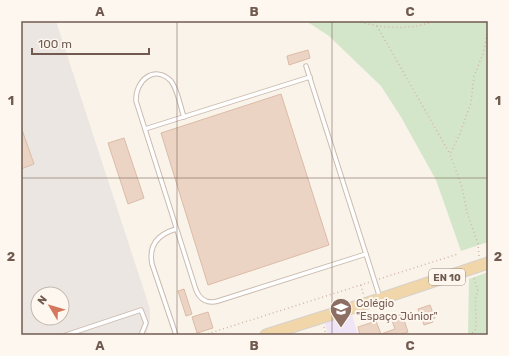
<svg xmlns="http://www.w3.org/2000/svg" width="509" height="356" font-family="Rubik,sans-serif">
  <rect width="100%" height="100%" fill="#faf3e9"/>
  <!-- industrial -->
  <path fill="#ebe6e1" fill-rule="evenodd" d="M 21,21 L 56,21 L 150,309 L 150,320 L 146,335 L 21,335 ZM 38,294 L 62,294 L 62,318 L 38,318 Z"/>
  <!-- education -->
  <path fill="#f0e5f6" d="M 352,315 L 358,335 L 328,335 L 325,323 Z"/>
  <!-- green -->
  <g fill="#d4e6c9">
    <path d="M 306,21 L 488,21 L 488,242 L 461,251 L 436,180 L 401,117 L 381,86 L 329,36 Z"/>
    <path d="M 488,272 L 488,335 L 468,335 L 469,279 Z"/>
  </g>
  <!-- building -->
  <g fill="#ecd4c4" stroke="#dcbba6">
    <path d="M 308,50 L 310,58 L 289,65 L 287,56 Z"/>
    <path d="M 281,94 L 329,245 L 208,285 L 161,133 Z"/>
    <path d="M 21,130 L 22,130 L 34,164 L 21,169 Z"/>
    <path d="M 124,138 L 144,198 L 128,204 L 108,143 Z"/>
    <path d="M 184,289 L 192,314 L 186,316 L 178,291 Z"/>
    <path d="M 430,305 L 435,318 L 432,319 L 433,322 L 424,325 L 418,309 Z"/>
    <path d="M 208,312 L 213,328 L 197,333 L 192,317 Z"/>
    <path d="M 402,314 L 408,332 L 397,335 L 360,335 L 358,327 L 376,321 L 381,334 L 395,329 L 391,318 Z"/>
  </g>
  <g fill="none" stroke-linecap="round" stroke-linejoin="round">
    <!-- service casing -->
    <g stroke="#cbbbb0" stroke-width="5.5">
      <g id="service">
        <path d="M 306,66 L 380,298"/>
        <path d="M 184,117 C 180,106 178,90 171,81 C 154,64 135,81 136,101 L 196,290 C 200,300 208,304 218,301 L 366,254"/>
        <path d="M 145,129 L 310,77"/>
        <path d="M 66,335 L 141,310 L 146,323 L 141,335"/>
        <path d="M 176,335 L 152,264 C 148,244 159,234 176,229"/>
      </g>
    </g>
    <!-- primary casing -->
    <g stroke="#d7d1ce" stroke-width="13">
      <path id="primary" d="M 266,335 L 380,299 L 488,263"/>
    </g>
    <!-- path -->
    <g stroke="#d1b7a7" stroke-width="1.5" stroke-dasharray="1 3" stroke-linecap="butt">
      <path d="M 357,21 C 378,28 413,31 433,21"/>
      <path d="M 377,26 L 450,154"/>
      <path d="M 479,256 L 478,244 L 467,212 L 462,187 L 450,154 L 459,136 L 471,103 L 474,76 L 483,54 L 488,30"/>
      <path d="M 379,279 L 458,254"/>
      <path d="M 361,285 L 363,293 L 361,295"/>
      <path d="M 324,327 L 326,335"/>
      <path d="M 204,335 L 370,282"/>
      <path d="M 469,335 L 475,331 C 479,318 472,303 478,291 L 474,278"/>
    </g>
    <!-- service -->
    <use href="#service" stroke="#fff" stroke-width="3.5"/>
    <!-- primary -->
    <use href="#primary" stroke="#f0d6a9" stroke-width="11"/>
  </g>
  <!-- grid -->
  <path fill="none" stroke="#715b50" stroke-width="1" stroke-opacity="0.55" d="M 177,21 L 177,335M 332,21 L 332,335M 21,178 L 488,178"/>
  <!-- icons -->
  <defs>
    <g id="school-pin" transform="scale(1.15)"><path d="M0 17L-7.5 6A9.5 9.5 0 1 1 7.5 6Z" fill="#8d6e63" stroke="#fdf7ef"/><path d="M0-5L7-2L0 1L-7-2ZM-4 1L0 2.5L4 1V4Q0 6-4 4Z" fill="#fff"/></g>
  </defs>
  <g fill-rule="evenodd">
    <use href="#school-pin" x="341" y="309"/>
  </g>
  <g text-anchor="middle" stroke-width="4" stroke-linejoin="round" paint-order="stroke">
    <!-- shield labels -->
    <rect fill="#fdf7ef" stroke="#9b8a80" stroke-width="1" x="429" y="269" width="36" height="16" rx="3"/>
    <g font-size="10" font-weight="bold" fill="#715b50">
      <text x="447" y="281">EN 10</text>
    </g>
    <!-- education labels -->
    <g font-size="11" fill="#785e54" stroke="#fdf7ef" text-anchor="start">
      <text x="356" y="307">Colégio<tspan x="356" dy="13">"Espaço Júnior"</tspan></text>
    </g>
  </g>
  <!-- border -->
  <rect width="509" height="356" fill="none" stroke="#fdf7ef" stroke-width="44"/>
  <!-- north arrow -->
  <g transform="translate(50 306) rotate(308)"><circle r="19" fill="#fdf7ef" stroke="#c5b9af"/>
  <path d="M0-3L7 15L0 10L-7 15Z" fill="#d4785d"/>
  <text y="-6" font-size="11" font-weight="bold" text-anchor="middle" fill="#715b50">N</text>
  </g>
  <!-- scale -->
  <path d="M32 48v6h117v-6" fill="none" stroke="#715b50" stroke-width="2"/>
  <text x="38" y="48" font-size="12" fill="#715b50" stroke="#fdf7ef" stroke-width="3" paint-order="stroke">100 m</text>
  <rect x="22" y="22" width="465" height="312" fill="none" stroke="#715b50" stroke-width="1.5"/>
  <g font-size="13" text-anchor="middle" font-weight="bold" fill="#715b50">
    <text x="100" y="16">A</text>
    <text x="254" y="16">B</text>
    <text x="410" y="16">C</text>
    <text x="11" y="105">1</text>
    <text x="498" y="105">1</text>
    <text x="11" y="261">2</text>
    <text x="498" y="261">2</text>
    <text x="100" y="350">A</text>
    <text x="254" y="350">B</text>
    <text x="410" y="350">C</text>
  </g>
</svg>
